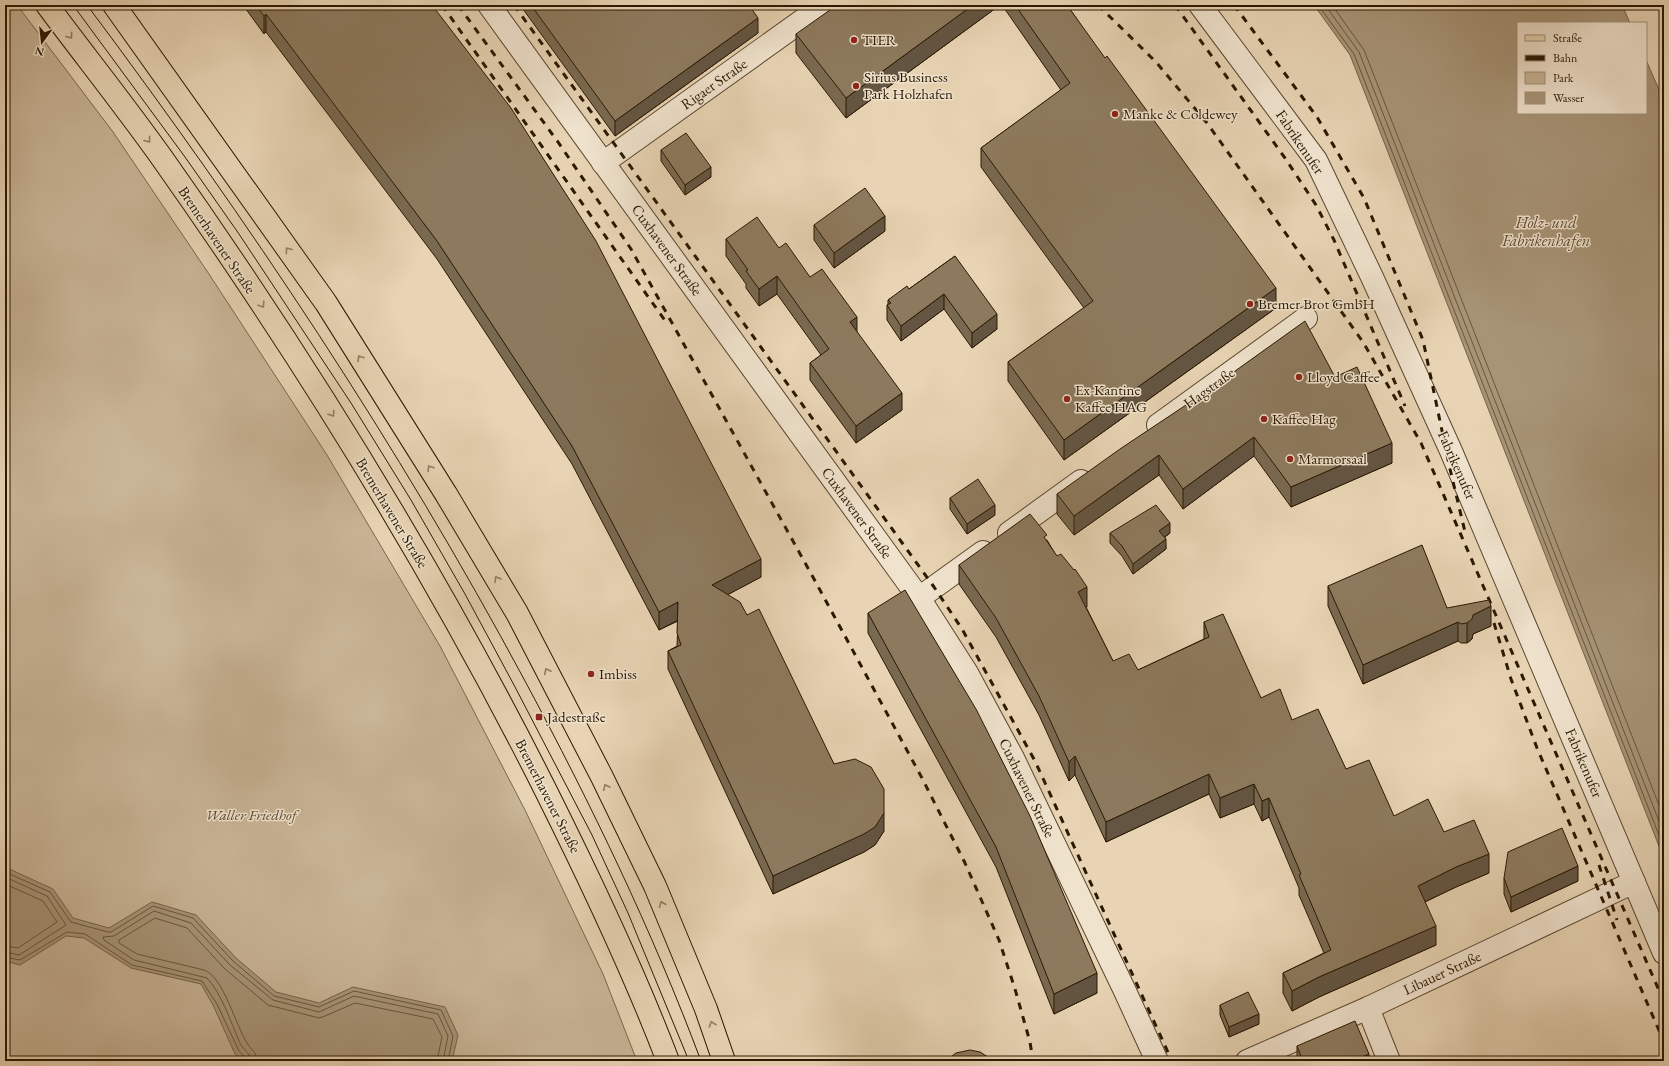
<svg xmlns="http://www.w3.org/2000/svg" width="1669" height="1066" font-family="'EB Garamond',serif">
  <rect width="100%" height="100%" fill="#e8d4b4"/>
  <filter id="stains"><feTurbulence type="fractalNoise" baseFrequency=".005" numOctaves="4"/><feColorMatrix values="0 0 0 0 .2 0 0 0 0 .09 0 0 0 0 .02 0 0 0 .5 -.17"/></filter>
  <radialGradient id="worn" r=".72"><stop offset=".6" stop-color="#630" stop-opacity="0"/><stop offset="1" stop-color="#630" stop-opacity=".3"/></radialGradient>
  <!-- green -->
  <path fill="#c8b496" stroke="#79664c" d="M 5,5 L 17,5 L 113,132 L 207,271 L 327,455 L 440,646 L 525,810 L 603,974 L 637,1061 L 5,1061 Z"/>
  <!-- water -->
  <g fill="#a79477" stroke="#756248">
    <path d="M 1314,5 L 1622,5 L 1630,23 L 1518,23 L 1518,113 L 1646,113 L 1646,60 L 1664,101 L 1664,859 L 1350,55 Z"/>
    <path d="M 5,867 L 53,889 L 73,918 L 109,928 L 152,902 L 196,915 L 236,958 L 276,992 L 319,1003 L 353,987 L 445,1007 L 458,1035 L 452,1061 L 244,1061 L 235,1054 L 213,1005 L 201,984 L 131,968 L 84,938 L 66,936 L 20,965 L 5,961 Z"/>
  </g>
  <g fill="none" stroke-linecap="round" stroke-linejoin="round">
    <!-- shore -->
    <g stroke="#68563c" stroke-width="1">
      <path d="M 1318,5 L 1354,54 L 1664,848"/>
      <path d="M 1325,5 L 1359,52 L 1664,834"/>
      <path d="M 1332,5 L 1364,50 L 1664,818"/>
      <path d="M 5,872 L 50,892 L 71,922 L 108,932 L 111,932 L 153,906 L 193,918 L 233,961 L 274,996 L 319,1007 L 354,991 L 441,1010 L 453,1036 L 448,1061"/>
      <path d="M 5,877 L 47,896 L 66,925 L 19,955 L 5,952"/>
      <path d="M 5,884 L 43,901 L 57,922 L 18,948 L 5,946"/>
      <path d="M 5,957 L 20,960 L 67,932 L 85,934 L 132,965 L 202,981 L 217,1004 L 239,1051 L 245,1057 L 246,1061"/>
      <path d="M 251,1061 C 251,1053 243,1050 240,1043 C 231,1023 222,994 207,978 L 134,960 L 104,940 L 103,937 L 114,936 L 154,911 L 191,923 L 230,965 L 273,1000 L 319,1012 L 354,996 L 438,1014 L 448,1036 L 443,1061"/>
      <path d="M 257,1061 C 257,1052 251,1050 247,1043 C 236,1026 223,976 204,970 L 137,954 L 119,943 L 119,940 L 155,918 L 187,928 L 225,969 L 268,1005 L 319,1018 L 325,1016 L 355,1003 L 433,1019 L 442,1037 L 437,1061"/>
    </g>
    <!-- minor casing -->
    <g stroke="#5a472e" stroke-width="24">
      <g id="minor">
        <path d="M 489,5 L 919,598 L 967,673 L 1013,758 L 1124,989 L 1157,1061"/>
        <path d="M 1200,5 L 1316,160 L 1372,277 L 1451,451 L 1664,953"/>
        <path d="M 603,163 L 824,5"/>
        <path d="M 1158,425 L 1306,318"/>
        <path d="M 1009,533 L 1081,481"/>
        <path d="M 919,598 L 983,552"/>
        <path d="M 1368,1008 L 1389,1061"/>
        <path d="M 1247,1061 L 1368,1008 L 1634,882"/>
      </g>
    </g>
    <!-- major casing -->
    <g stroke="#2a1801" stroke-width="24">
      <g id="major">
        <path d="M 47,5 C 85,56 125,106 162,158 C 304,359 435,570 546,791 C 590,879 633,969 668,1061"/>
        <path d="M 114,5 L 326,303 L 446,494 L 517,613 L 602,777 L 655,886 L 706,1009 L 724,1061"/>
      </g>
    </g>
    <!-- minor -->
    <use href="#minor" stroke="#f0e3ce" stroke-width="22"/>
    <!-- major -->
    <use href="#major" stroke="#e8d4b4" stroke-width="22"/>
    <!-- tram -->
    <g stroke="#2a1801" stroke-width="1">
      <path d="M 73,5 L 185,157 L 239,234 L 351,403 L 411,500 L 465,594 L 514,685 L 592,835 L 628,913 L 689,1061"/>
      <path d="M 87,5 C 248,220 398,444 525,681 C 591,804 652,930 701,1061"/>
    </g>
    <!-- rail -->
    <g stroke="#2a1801" stroke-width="3" stroke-dasharray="7 7" stroke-linecap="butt">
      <path d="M 442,5 L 666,322"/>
      <path d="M 458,5 L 558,142 L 631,249 L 814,579 L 922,778 L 965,863 L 999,940 L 1015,989 L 1030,1042 L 1033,1061"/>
      <path d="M 514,5 L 934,587 L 962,629 L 1035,761 L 1172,1061"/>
      <path d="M 1098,5 L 1156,62 L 1207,123 L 1363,342 L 1421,443 L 1664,1002"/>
      <path d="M 1175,5 L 1285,158 L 1316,205 L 1334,240 L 1405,406"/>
      <path d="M 1234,5 L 1317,117 L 1364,198 L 1423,340 L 1450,469 L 1466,536"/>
      <path d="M 1494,623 L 1511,679 L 1537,748 L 1664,1042"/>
      <path d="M 1599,865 L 1617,920"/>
    </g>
  </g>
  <!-- wall -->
  <g fill="#796951" stroke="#2a1801">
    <path d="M 243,5 L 432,5 L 761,577 L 727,595 L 747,615 L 834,764 L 884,831 L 875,845 L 864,852 L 773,894 L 668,669 L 668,651 L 677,646 L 678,621 L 659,630 L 572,464 L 437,259 L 266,32 L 264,34 Z"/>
    <path d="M 520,5 L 749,5 L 758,33 L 615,136 Z"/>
    <path d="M 1000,5 L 846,118 L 796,53 L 796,34 Z"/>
    <path d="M 1002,5 L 1067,5 L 1276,308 L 1064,460 L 1008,381 L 1008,362 L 1084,308 L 981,167 L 981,148 L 1061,90 Z"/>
    <path d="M 1658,5 L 1664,5 L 1664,9 L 1662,10 Z"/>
    <path d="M 661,150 L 711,177 L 685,195 L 661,161 Z"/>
    <path d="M 814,225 L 885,231 L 834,268 L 814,240 Z"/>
    <path d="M 726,239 L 779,248 L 810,277 L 857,332 L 902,410 L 856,443 L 810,380 L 810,363 L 821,355 L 777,294 L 759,306 L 746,288 L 746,284 L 726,256 Z"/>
    <path d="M 955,256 L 997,329 L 972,348 L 944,309 L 901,341 L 887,320 L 887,305 L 888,305 L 888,300 L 909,289 Z"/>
    <path d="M 1335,377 L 1392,463 L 1291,507 L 1254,456 L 1183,509 L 1159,475 L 1074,535 L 1057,514 L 1057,494 Z"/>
    <path d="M 950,498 L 995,515 L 967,534 L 950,509 Z"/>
    <path d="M 1110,533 L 1170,533 L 1165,537 L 1166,549 L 1133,574 L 1122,556 L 1110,543 Z"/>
    <path d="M 1047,540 L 1087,607 L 1086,607 L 1113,661 L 1138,670 L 1204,639 L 1204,622 L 1261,698 L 1292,720 L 1346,769 L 1394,816 L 1444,832 L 1489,873 L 1456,887 L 1425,902 L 1436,945 L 1319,997 L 1292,1011 L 1283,993 L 1283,973 L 1324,953 L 1299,895 L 1299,888 L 1269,817 L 1262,821 L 1254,804 L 1220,818 L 1209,794 L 1106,842 L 1075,775 L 1069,781 L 1039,715 L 996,637 L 959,584 L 959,565 Z"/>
    <path d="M 1328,586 L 1447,608 L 1491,626 L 1473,634 L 1472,639 L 1467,643 L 1461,643 L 1458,641 L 1363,684 L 1328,606 Z"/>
    <path d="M 868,613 L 1097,993 L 1054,1014 L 996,867 L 868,633 Z"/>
    <path d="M 1504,878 L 1578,881 L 1511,912 L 1504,894 Z"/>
    <path d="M 1220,1005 L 1259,1024 L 1229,1037 L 1220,1015 Z"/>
    <path d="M 1297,1046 L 1369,1061 L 1297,1061 Z"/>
  </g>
  <!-- shaded-wall -->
  <g fill="#635542" stroke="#2a1801">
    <path d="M 973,5 L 1000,5 L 846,118 L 846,98 Z"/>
    <path d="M 1662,5 L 1664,5 L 1664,9 L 1662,10 Z"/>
    <path d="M 266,14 L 266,32 L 264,34 L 264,16 Z"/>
    <path d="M 758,18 L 758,33 L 615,136 L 615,121 Z"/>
    <path d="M 711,167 L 711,177 L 685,195 L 685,185 Z"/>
    <path d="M 885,216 L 885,231 L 834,268 L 834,253 Z"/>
    <path d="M 777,276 L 777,294 L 759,306 L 759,289 Z"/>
    <path d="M 1276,288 L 1276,308 L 1064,460 L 1064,440 Z"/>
    <path d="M 944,294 L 944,309 L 901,341 L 901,326 Z"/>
    <path d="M 997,314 L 997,329 L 972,348 L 972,333 Z"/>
    <path d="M 857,317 L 857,334 L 850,322 Z"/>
    <path d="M 902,393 L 902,410 L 856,443 L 856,426 Z"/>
    <path d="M 1254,437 L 1254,456 L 1183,509 L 1183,489 Z"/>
    <path d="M 1392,443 L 1392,463 L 1291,507 L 1291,487 Z"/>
    <path d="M 1159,455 L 1159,475 L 1074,535 L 1074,516 Z"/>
    <path d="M 995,505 L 995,515 L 967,534 L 967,524 Z"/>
    <path d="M 1170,523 L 1170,533 L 1159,541 L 1159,531 Z"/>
    <path d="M 1166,539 L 1166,549 L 1133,574 L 1133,564 Z"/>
    <path d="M 761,559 L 761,577 L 712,603 L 712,585 Z"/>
    <path d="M 1087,587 L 1087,607 L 1078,612 L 1078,592 Z"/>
    <path d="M 678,602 L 678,620 L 659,630 L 659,612 Z"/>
    <path d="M 1491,606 L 1491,626 L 1473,634 L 1472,639 L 1467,643 L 1467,623 L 1473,615 Z"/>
    <path d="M 1458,622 L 1458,641 L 1363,684 L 1363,665 Z"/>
    <path d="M 1075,756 L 1075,775 L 1069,781 L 1069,762 Z"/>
    <path d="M 1209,774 L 1209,794 L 1106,842 L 1106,822 Z"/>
    <path d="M 1254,784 L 1254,804 L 1220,818 L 1220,798 Z"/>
    <path d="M 1269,798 L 1269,817 L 1262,821 L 1262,801 Z"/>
    <path d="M 884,813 L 884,831 L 875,845 L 864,852 L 773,894 L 773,876 Z"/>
    <path d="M 1489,854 L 1489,873 L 1456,887 L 1418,905 L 1418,886 L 1456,867 Z"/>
    <path d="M 1578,866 L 1578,881 L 1511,912 L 1511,897 Z"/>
    <path d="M 1436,926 L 1436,945 L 1319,997 L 1292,1011 L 1292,991 L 1319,977 Z"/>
    <path d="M 1097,973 L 1097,993 L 1054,1014 L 1054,994 Z"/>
    <path d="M 1259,1014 L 1259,1024 L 1229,1037 L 1229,1027 Z"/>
    <path d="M 1369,1054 L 1369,1061 L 1353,1061 Z"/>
  </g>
  <!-- building -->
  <g fill="#8d7a5e" stroke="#2a1801">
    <path d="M 256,5 L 432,5 L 511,108 L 596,241 L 761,559 L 712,585 L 740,602 L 747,615 L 759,609 L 834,764 L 855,759 L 871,767 L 884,789 L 884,813 L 875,827 L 864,834 L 773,876 L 668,651 L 681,645 L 677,633 L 678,602 L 659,612 L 572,446 L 437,241 L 266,14 L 264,16 Z"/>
    <path d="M 531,5 L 749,5 L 758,18 L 615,121 Z"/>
    <path d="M 837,5 L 973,5 L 846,98 L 796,34 Z"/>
    <path d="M 1015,5 L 1067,5 L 1105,58 L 1107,56 L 1276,288 L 1064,440 L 1008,362 L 1093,301 L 981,148 L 1070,83 Z"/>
    <path d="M 686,133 L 711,167 L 685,185 L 661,150 Z"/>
    <path d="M 865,188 L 885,216 L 834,253 L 814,225 Z"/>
    <path d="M 757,217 L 779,248 L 786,243 L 810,277 L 822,269 L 857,317 L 850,322 L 902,393 L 856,426 L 810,363 L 829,349 L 777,276 L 759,289 L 746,271 L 748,270 L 726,239 Z"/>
    <path d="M 955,256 L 997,314 L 972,333 L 944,294 L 901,326 L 887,305 L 891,303 L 888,300 L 907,286 L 909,289 Z"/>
    <path d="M 1305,321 L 1335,377 L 1357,367 L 1392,443 L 1291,487 L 1254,437 L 1183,489 L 1159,455 L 1074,516 L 1057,494 L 1120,449 L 1210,389 Z"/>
    <path d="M 978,479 L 995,505 L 967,524 L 950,498 Z"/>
    <path d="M 1156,505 L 1170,523 L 1159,531 L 1166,539 L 1133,564 L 1122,546 L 1110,533 Z"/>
    <path d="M 1030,514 L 1047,535 L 1044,537 L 1057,556 L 1061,554 L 1074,570 L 1075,569 L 1087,587 L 1078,592 L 1113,661 L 1129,654 L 1138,670 L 1209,637 L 1204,622 L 1223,614 L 1261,698 L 1280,689 L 1292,720 L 1318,709 L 1346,769 L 1369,760 L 1394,816 L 1428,799 L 1444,832 L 1474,820 L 1489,854 L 1456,867 L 1418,886 L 1436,926 L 1319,977 L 1292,991 L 1283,973 L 1331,950 L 1299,875 L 1301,874 L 1269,798 L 1262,801 L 1254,784 L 1220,798 L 1209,774 L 1106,822 L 1075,756 L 1069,762 L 1039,696 L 996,618 L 959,565 Z"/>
    <path d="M 1422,545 L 1447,608 L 1489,600 L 1491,606 L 1473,615 L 1472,619 L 1467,623 L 1461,624 L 1458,622 L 1363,665 L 1328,586 Z"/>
    <path d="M 905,590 L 976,709 L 1030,816 L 1097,973 L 1054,994 L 996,847 L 868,613 Z"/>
    <path d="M 1562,828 L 1578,866 L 1511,897 L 1504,878 L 1508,852 Z"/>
    <path d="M 1248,992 L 1259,1014 L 1229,1027 L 1220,1005 Z"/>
    <path d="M 1355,1021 L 1369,1054 L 1353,1061 L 1303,1061 L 1297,1046 Z"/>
    <path d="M 970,1050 L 980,1052 L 988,1057 L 992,1061 L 947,1061 L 948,1059 L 956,1053 Z"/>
  </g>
  <!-- one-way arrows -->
  <defs><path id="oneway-chevron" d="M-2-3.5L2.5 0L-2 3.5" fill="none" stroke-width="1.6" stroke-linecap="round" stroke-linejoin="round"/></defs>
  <g stroke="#927f63">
    <use href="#oneway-chevron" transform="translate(70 36) rotate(53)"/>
    <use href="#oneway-chevron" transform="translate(148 140) rotate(53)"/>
    <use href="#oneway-chevron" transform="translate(288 250) rotate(-126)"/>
    <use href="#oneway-chevron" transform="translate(262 305) rotate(56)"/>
    <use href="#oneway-chevron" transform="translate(360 358) rotate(-122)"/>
    <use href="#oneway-chevron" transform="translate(332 414) rotate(58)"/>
    <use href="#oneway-chevron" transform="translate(430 468) rotate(-122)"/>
    <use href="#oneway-chevron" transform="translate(497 579) rotate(-121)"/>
    <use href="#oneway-chevron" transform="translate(547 671) rotate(-117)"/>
    <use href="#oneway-chevron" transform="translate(606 787) rotate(-116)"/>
    <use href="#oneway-chevron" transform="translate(662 904) rotate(-113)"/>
    <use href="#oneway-chevron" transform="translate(712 1024) rotate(-109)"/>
  </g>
  <!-- markers -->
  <g fill="#8f2418" stroke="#f0e3ce" stroke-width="1.5">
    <circle cx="854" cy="40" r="4"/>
    <circle cx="856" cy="86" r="4"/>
    <circle cx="1115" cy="114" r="4"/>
    <circle cx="1250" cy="304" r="4"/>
    <circle cx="1299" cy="377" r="4"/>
    <circle cx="1067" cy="399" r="4"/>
    <circle cx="1264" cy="419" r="4"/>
    <circle cx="1290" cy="459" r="4"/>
    <circle cx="591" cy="674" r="4"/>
    <rect x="535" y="713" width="8" height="8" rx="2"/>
  </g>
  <g text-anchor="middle" stroke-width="3" stroke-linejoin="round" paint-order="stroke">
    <!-- poi labels -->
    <g font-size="15" fill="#2a1801" stroke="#f0e3ce" text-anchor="start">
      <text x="862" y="45">TIER</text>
      <text x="864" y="82">Sirius Business<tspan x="864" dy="17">Park Holzhafen</tspan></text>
      <text x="1123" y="119">Manke &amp; Coldewey</text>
      <text x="1258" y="309">Bremer Brot GmbH</text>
      <text x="1307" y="382">Lloyd Caffee</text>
      <text x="1075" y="395">Ex-Kantine<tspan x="1075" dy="17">Kaffee HAG</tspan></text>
      <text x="1272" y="424">Kaffee Hag</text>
      <text x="1298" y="464">Marmorsaal</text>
      <text x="599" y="679">Imbiss</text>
      <text x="547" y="722">Jadestraße</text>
    </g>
    <!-- street labels -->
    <g font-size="15" fill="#2a1801" stroke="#f0e3ce">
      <text transform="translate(714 84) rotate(-35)" y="5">Rigaer Straße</text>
      <text transform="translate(1300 142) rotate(56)" y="5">Fabrikenufer</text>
      <text transform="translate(217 240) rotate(56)" y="5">Bremerhavener Straße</text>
      <text transform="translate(667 250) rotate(54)" y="5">Cuxhavener Straße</text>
      <text transform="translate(1209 388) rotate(-36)" y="5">Hagstraße</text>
      <text transform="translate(1457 465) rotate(66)" y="5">Fabrikenufer</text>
      <text transform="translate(392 513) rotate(59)" y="5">Bremerhavener Straße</text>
      <text transform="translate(857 513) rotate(54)" y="5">Cuxhavener Straße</text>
      <text transform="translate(1584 763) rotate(67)" y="5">Fabrikenufer</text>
      <text transform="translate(1027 788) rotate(64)" y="5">Cuxhavener Straße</text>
      <text transform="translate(548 796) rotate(63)" y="5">Bremerhavener Straße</text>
      <text transform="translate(1442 973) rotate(-25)" y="5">Libauer Straße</text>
    </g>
    <!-- park labels -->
    <g font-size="15" font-style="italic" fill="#59472e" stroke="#f0e3ce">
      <text x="251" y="820">Waller Friedhof</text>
    </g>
    <!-- water labels -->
    <g font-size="16" font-style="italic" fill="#5c4a30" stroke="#f0e3ce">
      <text x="1546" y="228">Holz- und<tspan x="1546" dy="18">Fabrikenhafen</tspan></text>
    </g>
  </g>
  <!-- margin -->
  <rect width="1669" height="1066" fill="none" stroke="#e8d4b4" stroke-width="20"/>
  <rect x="6" y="6" width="1657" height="1054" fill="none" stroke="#2a1801" stroke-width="2"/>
  <rect x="10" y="10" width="1649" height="1046" fill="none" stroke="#2a1801"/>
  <!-- legend -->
  <rect x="1517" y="22" width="130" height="92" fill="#f0e3ce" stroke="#a1927c"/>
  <rect x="1525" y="35" width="20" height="6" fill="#e8d4b4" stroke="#a1927c"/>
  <text x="1553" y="42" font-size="12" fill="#2a1801">Straße</text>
  <rect x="1525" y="55" width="20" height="6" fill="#2a1801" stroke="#a1927c"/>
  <text x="1553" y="62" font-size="12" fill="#2a1801">Bahn</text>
  <rect x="1525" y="72" width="20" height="12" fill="#c8b496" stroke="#a1927c"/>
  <text x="1553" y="82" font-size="12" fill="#2a1801">Park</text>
  <rect x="1525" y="92" width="20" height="12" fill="#a79477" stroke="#a1927c"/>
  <text x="1553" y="102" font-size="12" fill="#2a1801">Wasser</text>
  <!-- north arrow -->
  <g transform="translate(42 42) rotate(195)" stroke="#f0e3ce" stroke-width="3" paint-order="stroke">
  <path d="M0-3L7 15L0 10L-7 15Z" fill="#2a1801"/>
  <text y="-6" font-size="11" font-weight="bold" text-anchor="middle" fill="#2a1801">N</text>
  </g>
  <rect width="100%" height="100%" filter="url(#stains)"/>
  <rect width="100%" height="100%" fill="url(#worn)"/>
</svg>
